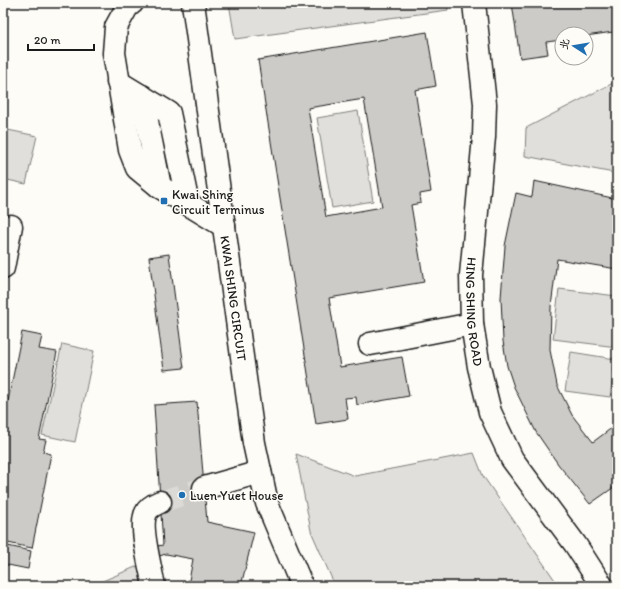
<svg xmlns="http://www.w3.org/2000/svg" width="620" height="589" font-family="Itim,'LXGW WenKai TC',sans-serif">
  <rect width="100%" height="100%" fill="#fdfcf7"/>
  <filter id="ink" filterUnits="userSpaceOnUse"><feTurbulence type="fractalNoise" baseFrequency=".025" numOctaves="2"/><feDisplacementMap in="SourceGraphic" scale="8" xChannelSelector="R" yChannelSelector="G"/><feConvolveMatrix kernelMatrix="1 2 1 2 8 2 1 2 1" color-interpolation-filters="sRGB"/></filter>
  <g filter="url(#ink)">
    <!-- green -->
    <g fill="#e0dfdb" stroke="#7e7e7c">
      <path d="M 229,3 L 447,3 L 448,10 L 235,39 Z"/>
      <path d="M 617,81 L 617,170 L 614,173 L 525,156 L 526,128 Z"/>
      <path d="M 358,111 L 373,201 L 332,208 L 317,118 Z"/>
      <path d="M 3,129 L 37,136 L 26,184 L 3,179 Z"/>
      <path d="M 559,289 L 617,296 L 617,347 L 553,339 Z"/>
      <path d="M 62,344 L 94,351 L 75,442 L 42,435 Z"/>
      <path d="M 571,352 L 615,359 L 610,397 L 565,391 Z"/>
      <path d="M 474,453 L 483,476 L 559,586 L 335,586 L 311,531 L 296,454 L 355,476 Z"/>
      <path d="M 140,565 L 148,586 L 91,586 Z"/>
    </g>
    <!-- building -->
    <g fill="#cccbc8" stroke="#1c1c1c" fill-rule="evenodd">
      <path d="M 512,3 L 617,3 L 617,48 L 615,48 L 613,32 L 586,36 L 586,34 L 562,34 L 562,40 L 546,42 L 548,54 L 520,58 Z"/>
      <path d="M 427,32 L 436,86 L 415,90 L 431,192 L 420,194 L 421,203 L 411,205 L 424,282 L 329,298 L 340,367 L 402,357 L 409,396 L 357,405 L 356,397 L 345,398 L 348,419 L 316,424 L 258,60 ZM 364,99 L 382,207 L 326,217 L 308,108 Z"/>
      <path d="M 534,181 L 617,199 L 617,269 L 557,259 L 551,307 L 550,350 L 557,385 L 572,415 L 593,442 L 617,424 L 617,485 L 590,504 L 558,464 L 536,432 L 514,387 L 507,366 L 503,341 L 501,298 L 505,246 L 516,193 L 532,197 Z"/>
      <path d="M 169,254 L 184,368 L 164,370 L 149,257 Z"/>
      <path d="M 22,332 L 42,336 L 39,349 L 57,352 L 39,439 L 46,440 L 43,452 L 51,454 L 32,548 L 3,542 L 3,426 Z"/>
      <path d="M 197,402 L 207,522 L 254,532 L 241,586 L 188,586 L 193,559 L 166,554 L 159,556 L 157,546 L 163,545 L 154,405 Z"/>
      <path d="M 3,545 L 31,551 L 28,569 L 3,564 Z"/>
    </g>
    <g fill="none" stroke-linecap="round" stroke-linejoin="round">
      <!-- minor-tunnel -->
      <path stroke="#dbdad6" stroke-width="22" stroke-dasharray="22 11" stroke-linecap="butt" d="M 160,502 L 204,488"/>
      <!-- minor casing -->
      <g stroke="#1c1c1c" stroke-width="25">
        <g id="minor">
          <path d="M 132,3 L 127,7 L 116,27 L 114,53 L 130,150 L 137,168 L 160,187 L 224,226"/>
          <path id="s1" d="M 193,3 L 254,443 L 267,503 L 302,586"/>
          <path id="s2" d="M 474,3 L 485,104 L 484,137 L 471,275 L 472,324 L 479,367 L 490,412 L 512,459 L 575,544 L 602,586"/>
          <path d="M 118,82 L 169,113 L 188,204"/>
          <path d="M 142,96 L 160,187"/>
          <path d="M 3,268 L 11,226"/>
          <path d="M 370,344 L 472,324"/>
          <path d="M 204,488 L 260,472"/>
          <path d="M 154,586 C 151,570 139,526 146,513 C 148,508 155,504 160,502"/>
        </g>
      </g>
      <!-- minor -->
      <use href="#minor" stroke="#fdfcf7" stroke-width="22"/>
    </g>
  </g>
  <!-- markers -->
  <g fill="#1f6fb2" stroke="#fdfcf7" stroke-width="1.5">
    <rect x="160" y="197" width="8" height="8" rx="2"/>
    <circle cx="182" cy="495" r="4"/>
  </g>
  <g text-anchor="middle" stroke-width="3" stroke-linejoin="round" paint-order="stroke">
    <!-- poi labels -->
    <g font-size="13" fill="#1c1c1c" stroke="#fdfcf7" text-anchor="start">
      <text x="172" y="199">Kwai Shing<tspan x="172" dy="15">Circuit Terminus</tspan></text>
      <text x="190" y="500">Luen Yuet House</text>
    </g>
    <!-- street labels -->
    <g font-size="13" fill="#1c1c1c" stroke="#fdfcf7">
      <text dy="5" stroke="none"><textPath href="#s1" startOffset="298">KWAI SHING CIRCUIT</textPath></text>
      <text dy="5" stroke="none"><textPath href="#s2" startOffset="310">HING SHING ROAD</textPath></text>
    </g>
  </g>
  <!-- margin -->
  <rect width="620" height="589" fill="none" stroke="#fdfcf7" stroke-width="16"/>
  <rect x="8" y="8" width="604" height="573" fill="none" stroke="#1c1c1c" stroke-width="1.5" filter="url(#ink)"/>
  <!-- north arrow -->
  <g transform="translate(574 46) rotate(282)"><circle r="19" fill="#fdfcf7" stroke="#a3a29f"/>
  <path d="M0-3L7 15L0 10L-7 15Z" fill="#1f6fb2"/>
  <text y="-6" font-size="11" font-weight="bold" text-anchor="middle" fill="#1c1c1c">北</text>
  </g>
  <!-- scale -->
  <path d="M28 44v6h66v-6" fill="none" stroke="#1c1c1c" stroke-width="2"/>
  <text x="34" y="44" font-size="12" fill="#1c1c1c" stroke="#fdfcf7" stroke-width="3" paint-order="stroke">20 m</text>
</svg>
